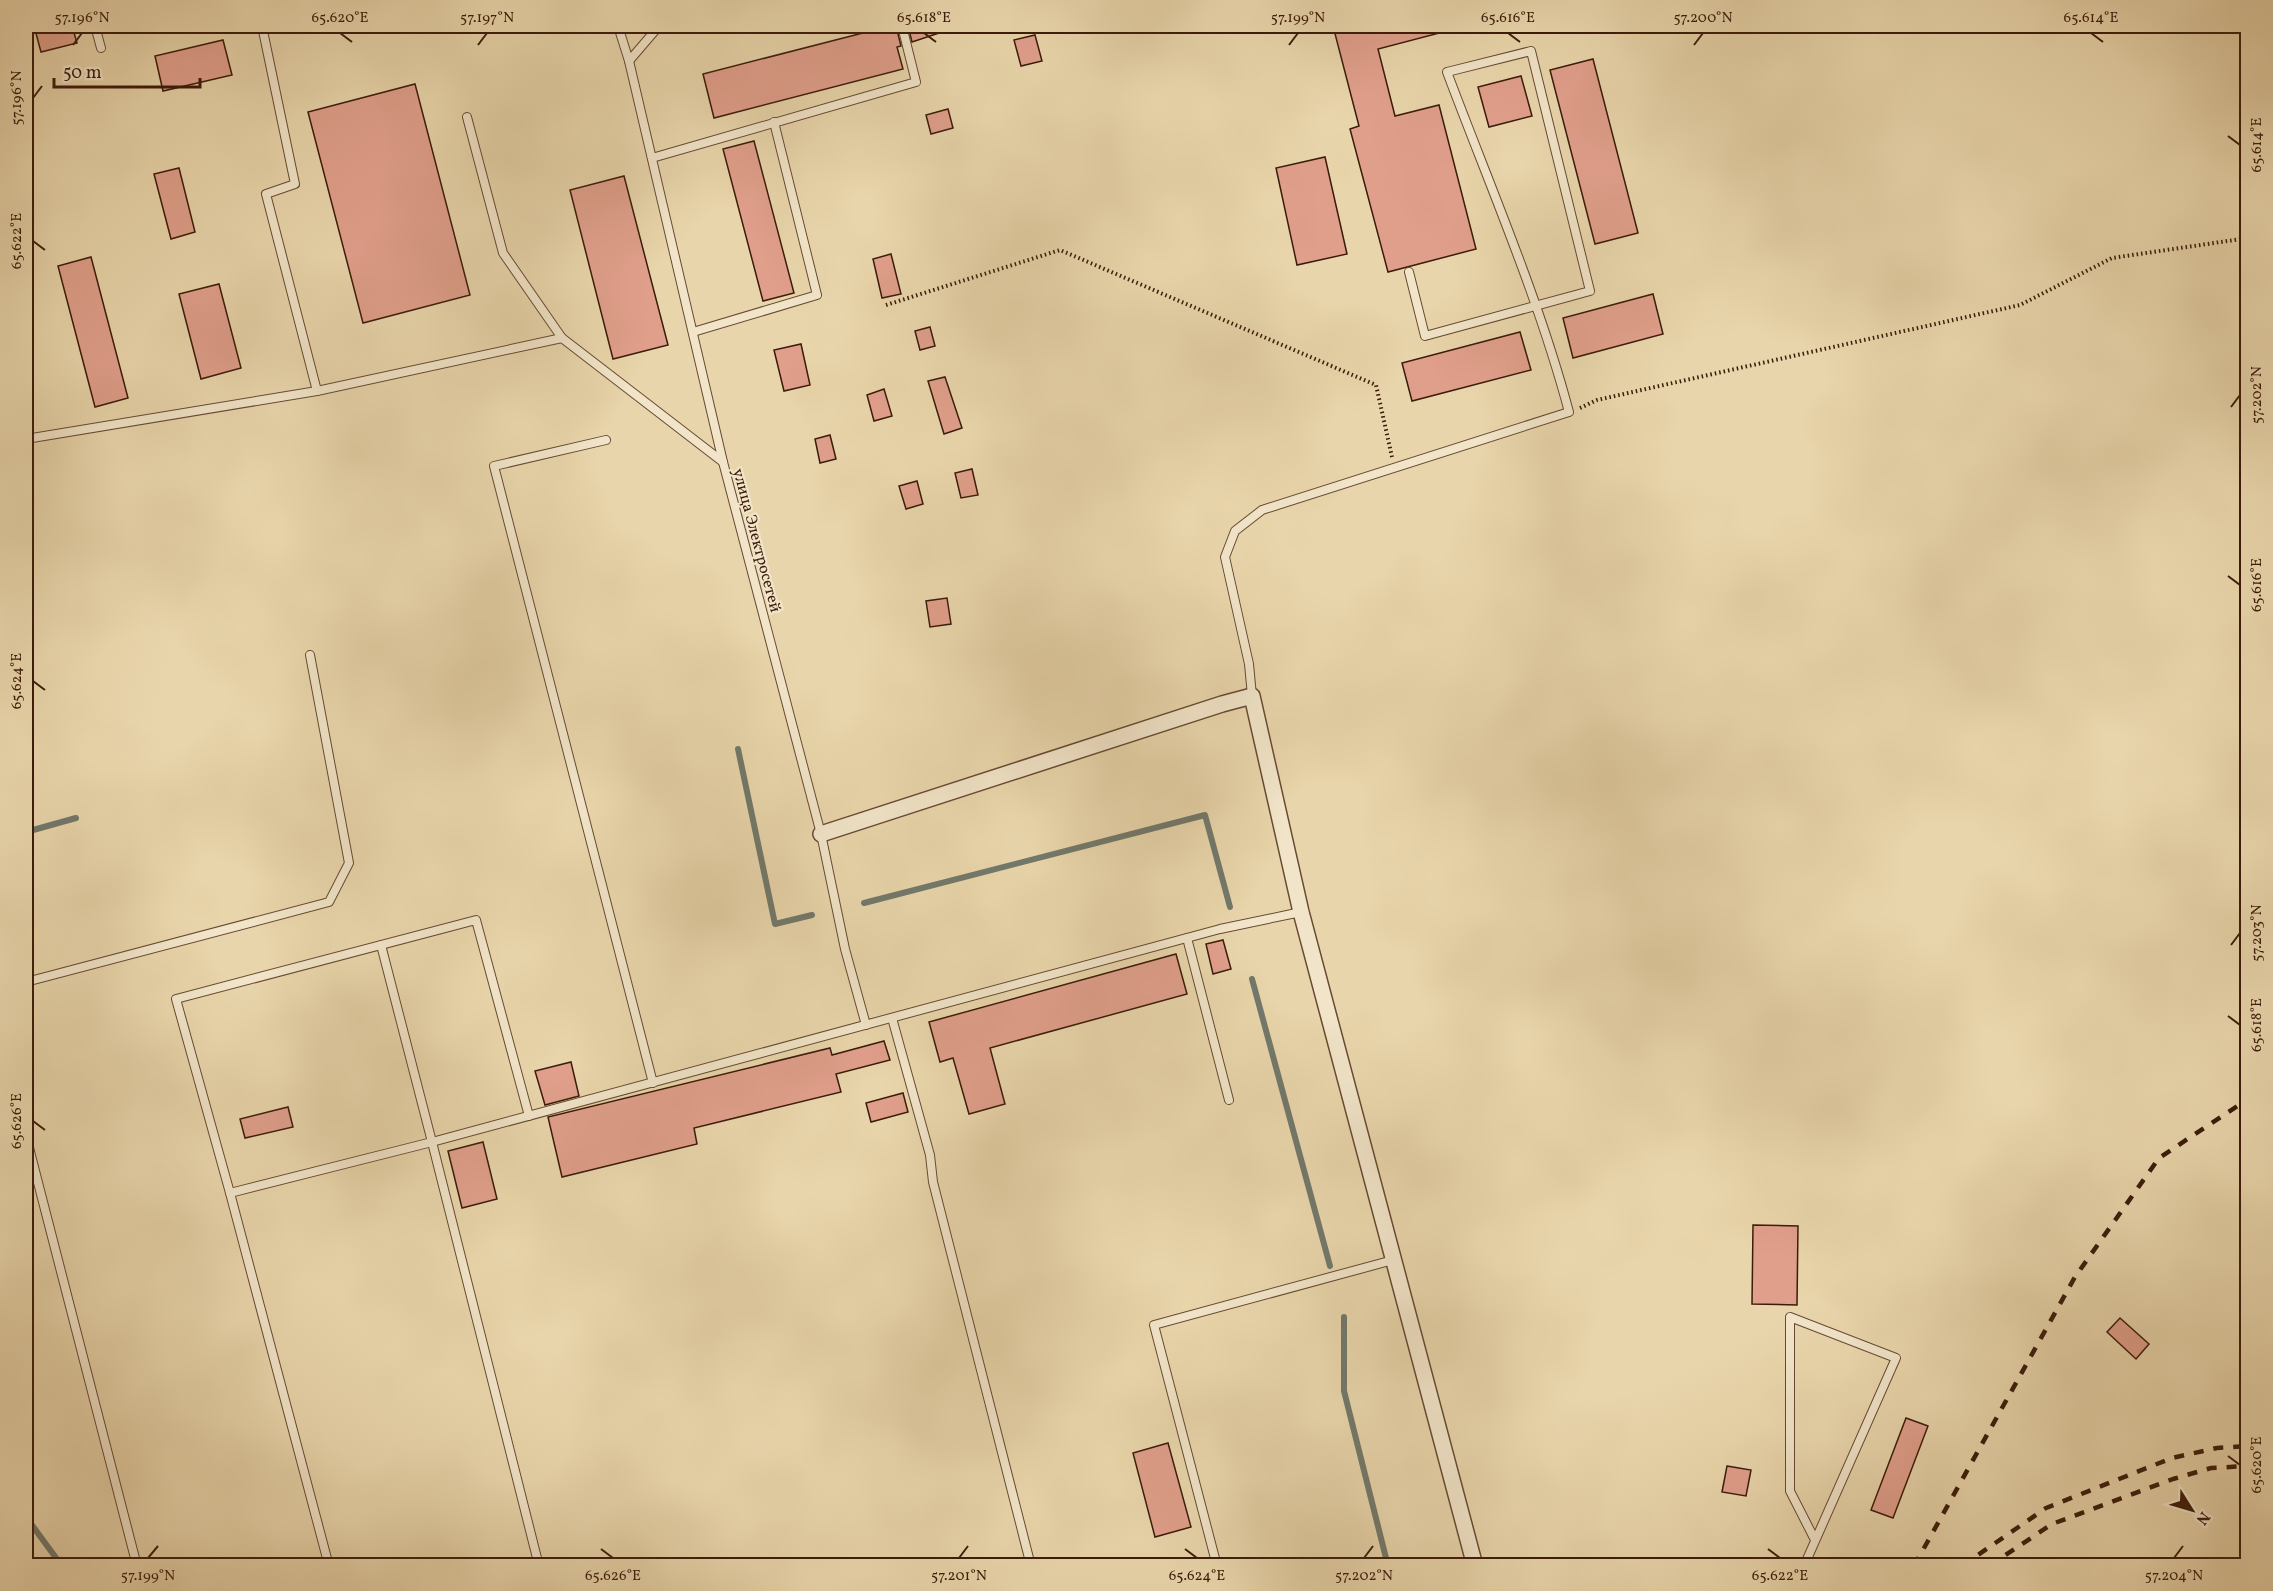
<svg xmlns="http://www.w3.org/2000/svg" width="2273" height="1591" font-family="Vollkorn,serif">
  <rect width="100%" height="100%" fill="#e9d5ab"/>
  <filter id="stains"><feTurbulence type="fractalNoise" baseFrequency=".00333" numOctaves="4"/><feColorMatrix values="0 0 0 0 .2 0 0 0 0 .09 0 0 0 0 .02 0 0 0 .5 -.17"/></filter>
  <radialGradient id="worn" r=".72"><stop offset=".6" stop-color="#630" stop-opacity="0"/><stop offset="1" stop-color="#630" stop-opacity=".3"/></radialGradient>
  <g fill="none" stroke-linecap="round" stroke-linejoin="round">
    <!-- stream -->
    <g stroke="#72796b" stroke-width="6">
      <path d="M 738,749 L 775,924 L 812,915"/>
      <path d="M 26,832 L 76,818"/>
      <path d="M 864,903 L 1205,815 L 1230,907"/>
      <path d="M 1252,979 L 1330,1266"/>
      <path d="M 1344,1317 L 1344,1391 L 1388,1566"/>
      <path d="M 26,1517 L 62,1566"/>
    </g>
  </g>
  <!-- building -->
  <g fill="#e09f8b" stroke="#3b1b0a" stroke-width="1.5">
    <path d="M 34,26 L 72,26 L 77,43 L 41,52 Z"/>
    <path d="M 890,26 L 896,26 L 901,46 L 897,47 L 903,69 L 714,118 L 703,74 Z"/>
    <path d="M 908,26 L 953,26 L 954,28 L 912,42 Z"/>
    <path d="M 1333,26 L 1446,26 L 1447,31 L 1378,49 L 1395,116 L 1439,105 L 1476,249 L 1388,272 L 1350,129 L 1359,126 Z"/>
    <path d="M 1035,35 L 1042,61 L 1021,66 L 1014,40 Z"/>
    <path d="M 223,40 L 232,75 L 163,91 L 155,56 Z"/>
    <path d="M 1593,59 L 1638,233 L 1595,244 L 1550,70 Z"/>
    <path d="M 1521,76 L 1532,116 L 1489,127 L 1478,87 Z"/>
    <path d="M 415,84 L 470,295 L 363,323 L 308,112 Z"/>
    <path d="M 948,109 L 953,128 L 931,134 L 926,115 Z"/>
    <path d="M 754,141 L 794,293 L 763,301 L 723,149 Z"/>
    <path d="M 1325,157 L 1347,254 L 1297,265 L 1276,168 Z"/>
    <path d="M 179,168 L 195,232 L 171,239 L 154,174 Z"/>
    <path d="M 624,176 L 668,345 L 613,359 L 570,190 Z"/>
    <path d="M 891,254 L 901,294 L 882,298 L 873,259 Z"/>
    <path d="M 91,257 L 128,398 L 95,407 L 58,266 Z"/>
    <path d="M 219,284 L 241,368 L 201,379 L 179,294 Z"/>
    <path d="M 1653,294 L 1663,334 L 1573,358 L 1563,318 Z"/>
    <path d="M 930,327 L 935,346 L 920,350 L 915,331 Z"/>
    <path d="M 1520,332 L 1531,370 L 1412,401 L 1402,363 Z"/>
    <path d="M 801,344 L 810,385 L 784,391 L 774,350 Z"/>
    <path d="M 945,377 L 962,428 L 944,434 L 928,381 Z"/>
    <path d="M 884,389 L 892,416 L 874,421 L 867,395 Z"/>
    <path d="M 830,435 L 836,459 L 820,463 L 815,439 Z"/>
    <path d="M 972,469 L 978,495 L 961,498 L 955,473 Z"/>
    <path d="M 917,481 L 923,504 L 906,509 L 899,486 Z"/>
    <path d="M 947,598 L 951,624 L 930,627 L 926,601 Z"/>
    <path d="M 1223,940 L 1231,969 L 1213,974 L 1206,944 Z"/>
    <path d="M 1176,954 L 1187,994 L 990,1048 L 1005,1104 L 969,1114 L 953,1058 L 940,1062 L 929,1022 Z"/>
    <path d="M 884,1041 L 890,1060 L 836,1074 L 841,1092 L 694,1128 L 697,1144 L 562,1177 L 548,1117 L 830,1048 L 832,1055 Z"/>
    <path d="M 571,1062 L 579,1096 L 545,1105 L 535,1071 Z"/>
    <path d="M 903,1093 L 908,1112 L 871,1122 L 866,1103 Z"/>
    <path d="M 288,1107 L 293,1127 L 245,1138 L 240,1119 Z"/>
    <path d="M 483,1142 L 497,1199 L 462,1208 L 448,1151 Z"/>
    <path d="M 1753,1225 L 1798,1226 L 1797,1305 L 1752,1304 Z"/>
    <path d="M 2120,1318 L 2149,1344 L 2136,1359 L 2107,1332 Z"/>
    <path d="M 1906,1418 L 1928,1426 L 1893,1518 L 1871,1510 Z"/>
    <path d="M 1168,1443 L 1191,1527 L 1155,1537 L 1133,1453 Z"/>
    <path d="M 1727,1466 L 1751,1470 L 1746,1496 L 1722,1492 Z"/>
  </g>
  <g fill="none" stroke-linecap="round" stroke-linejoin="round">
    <!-- service casing -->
    <g stroke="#664a32" stroke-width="10">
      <g id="service">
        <path d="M 95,26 L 101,48"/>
        <path d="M 262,26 L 295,184 L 266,194 L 317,391"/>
        <path d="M 618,26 L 629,61 L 659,26"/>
        <path d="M 629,61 L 723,462 L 821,834 L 845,949 L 866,1025"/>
        <path d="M 467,117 L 503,253 L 562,338"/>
        <path d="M 652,158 L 916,82 L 902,26"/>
        <path d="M 693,332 L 817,295 L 774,122"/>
        <path d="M 26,439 L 317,391 L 562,338 L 723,462"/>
        <path d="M 606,440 L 494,466 L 653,1083"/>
        <path d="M 1252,696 L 1249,664 L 1225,557 L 1235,531 L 1262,510 L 1569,412 C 1538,296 1489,184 1447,72 L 1531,51 L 1590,291 L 1425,336 L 1409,272"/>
        <path d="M 1187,938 L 1229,1100"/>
        <path d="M 26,982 L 329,902 L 349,863 L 310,655"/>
        <path d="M 892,1018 L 930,1155 L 933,1182 L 1031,1566"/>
        <path d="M 26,1136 L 137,1566"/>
        <path d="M 230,1193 L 176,999 L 476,920 L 529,1116"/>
        <path d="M 329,1566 L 230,1193 L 432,1142 L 381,945"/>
        <path d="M 539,1566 L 432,1142 L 1220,929 L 1301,912"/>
        <path d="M 1217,1566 L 1154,1325 L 1393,1260"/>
        <path d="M 1804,1566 L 1896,1358 L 1790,1317 L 1790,1491 L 1815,1540"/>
      </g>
    </g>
    <!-- minor casing -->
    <g stroke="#664a32" stroke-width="18">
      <path id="minor" d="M 821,834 L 1222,704 L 1252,696 L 1301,912 L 1475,1566"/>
    </g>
    <!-- path -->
    <g stroke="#3b1b0a" stroke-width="4" stroke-dasharray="1.5 3" stroke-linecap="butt">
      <path d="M 886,305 L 1060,250 L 1376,385 L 1392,457"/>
      <path d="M 1580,408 L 1597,400 L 2020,305 L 2112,258 L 2248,238"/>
    </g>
    <!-- service -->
    <use href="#service" stroke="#f1e4c8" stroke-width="8"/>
    <!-- minor -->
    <use href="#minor" stroke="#f1e4c8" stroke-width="15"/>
    <!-- rail -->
    <g stroke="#3b1b0a" stroke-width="4.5" stroke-dasharray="10 10" stroke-linecap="butt">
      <path d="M 1914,1566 L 2075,1277 L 2159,1158 L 2248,1099"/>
      <path d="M 1962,1566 L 2046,1508 L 2172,1458 L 2217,1448 L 2248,1446"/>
      <path d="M 1989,1566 L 2052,1524 L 2173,1479 L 2211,1468 L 2248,1466"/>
    </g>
  </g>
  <!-- ticks -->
  <path fill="none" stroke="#3b1b0a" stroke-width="2" d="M 340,33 L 352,42M 924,33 L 936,42M 1508,33 L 1520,42M 2091,33 L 2103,42M 73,45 L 82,33M 478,45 L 487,33M 1289,45 L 1298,33M 1694,45 L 1703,33M 33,98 L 42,86M 2228,136 L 2240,145M 33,241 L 45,250M 2231,407 L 2240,395M 2228,576 L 2240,585M 33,681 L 45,690M 2231,945 L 2240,933M 2228,1016 L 2240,1025M 33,1121 L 45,1130M 2228,1456 L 2240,1465M 601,1549 L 613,1558M 1185,1549 L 1197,1558M 1768,1549 L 1780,1558M 148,1558 L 158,1546M 959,1558 L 968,1546M 1364,1558 L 1373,1546M 2174,1558 L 2183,1546"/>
  <g text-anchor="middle" stroke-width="4.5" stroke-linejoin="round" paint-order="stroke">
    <!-- street labels -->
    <g font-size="16" fill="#3b1b0a" stroke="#f1e4c8">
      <text transform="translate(758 540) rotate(75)" y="6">улица Электросетей</text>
    </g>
  </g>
  <!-- margin -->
  <rect width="2273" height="1591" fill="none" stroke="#e9d5ab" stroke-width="66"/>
  <!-- north arrow -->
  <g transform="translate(2192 1510) rotate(127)" stroke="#f1e4c8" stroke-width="4.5" paint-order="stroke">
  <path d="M0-4.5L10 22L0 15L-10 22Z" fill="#3b1b0a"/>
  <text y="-9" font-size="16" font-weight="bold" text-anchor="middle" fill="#3b1b0a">N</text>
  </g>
  <!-- scale -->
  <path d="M54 78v9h146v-9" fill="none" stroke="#3b1b0a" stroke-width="3"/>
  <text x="63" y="78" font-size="18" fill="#3b1b0a" stroke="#f1e4c8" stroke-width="4.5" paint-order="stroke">50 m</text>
  <rect x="33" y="33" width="2207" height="1525" fill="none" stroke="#3b1b0a" stroke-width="2"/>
  <g font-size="15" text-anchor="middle" fill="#3b1b0a">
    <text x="82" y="22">57.196°N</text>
    <text x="340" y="22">65.620°E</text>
    <text x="487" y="22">57.197°N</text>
    <text x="924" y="22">65.618°E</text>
    <text x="1298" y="22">57.199°N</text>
    <text x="1508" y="22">65.616°E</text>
    <text x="1703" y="22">57.200°N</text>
    <text x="2091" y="22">65.614°E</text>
    <text transform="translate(16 98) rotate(-90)" y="5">57.196°N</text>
    <text transform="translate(2256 145) rotate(-90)" y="5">65.614°E</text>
    <text transform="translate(16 241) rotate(-90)" y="5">65.622°E</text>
    <text transform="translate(2256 395) rotate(-90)" y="5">57.202°N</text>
    <text transform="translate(2256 585) rotate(-90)" y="5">65.616°E</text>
    <text transform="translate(16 681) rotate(-90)" y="5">65.624°E</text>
    <text transform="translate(2256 933) rotate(-90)" y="5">57.203°N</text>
    <text transform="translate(2256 1025) rotate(-90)" y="5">65.618°E</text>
    <text transform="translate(16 1121) rotate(-90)" y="5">65.626°E</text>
    <text transform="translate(2256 1465) rotate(-90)" y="5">65.620°E</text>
    <text x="148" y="1580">57.199°N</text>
    <text x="613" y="1580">65.626°E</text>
    <text x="959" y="1580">57.201°N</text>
    <text x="1197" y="1580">65.624°E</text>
    <text x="1364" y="1580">57.202°N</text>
    <text x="1780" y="1580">65.622°E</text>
    <text x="2174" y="1580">57.204°N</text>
  </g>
  <rect width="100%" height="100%" filter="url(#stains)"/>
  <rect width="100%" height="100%" fill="url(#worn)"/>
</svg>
